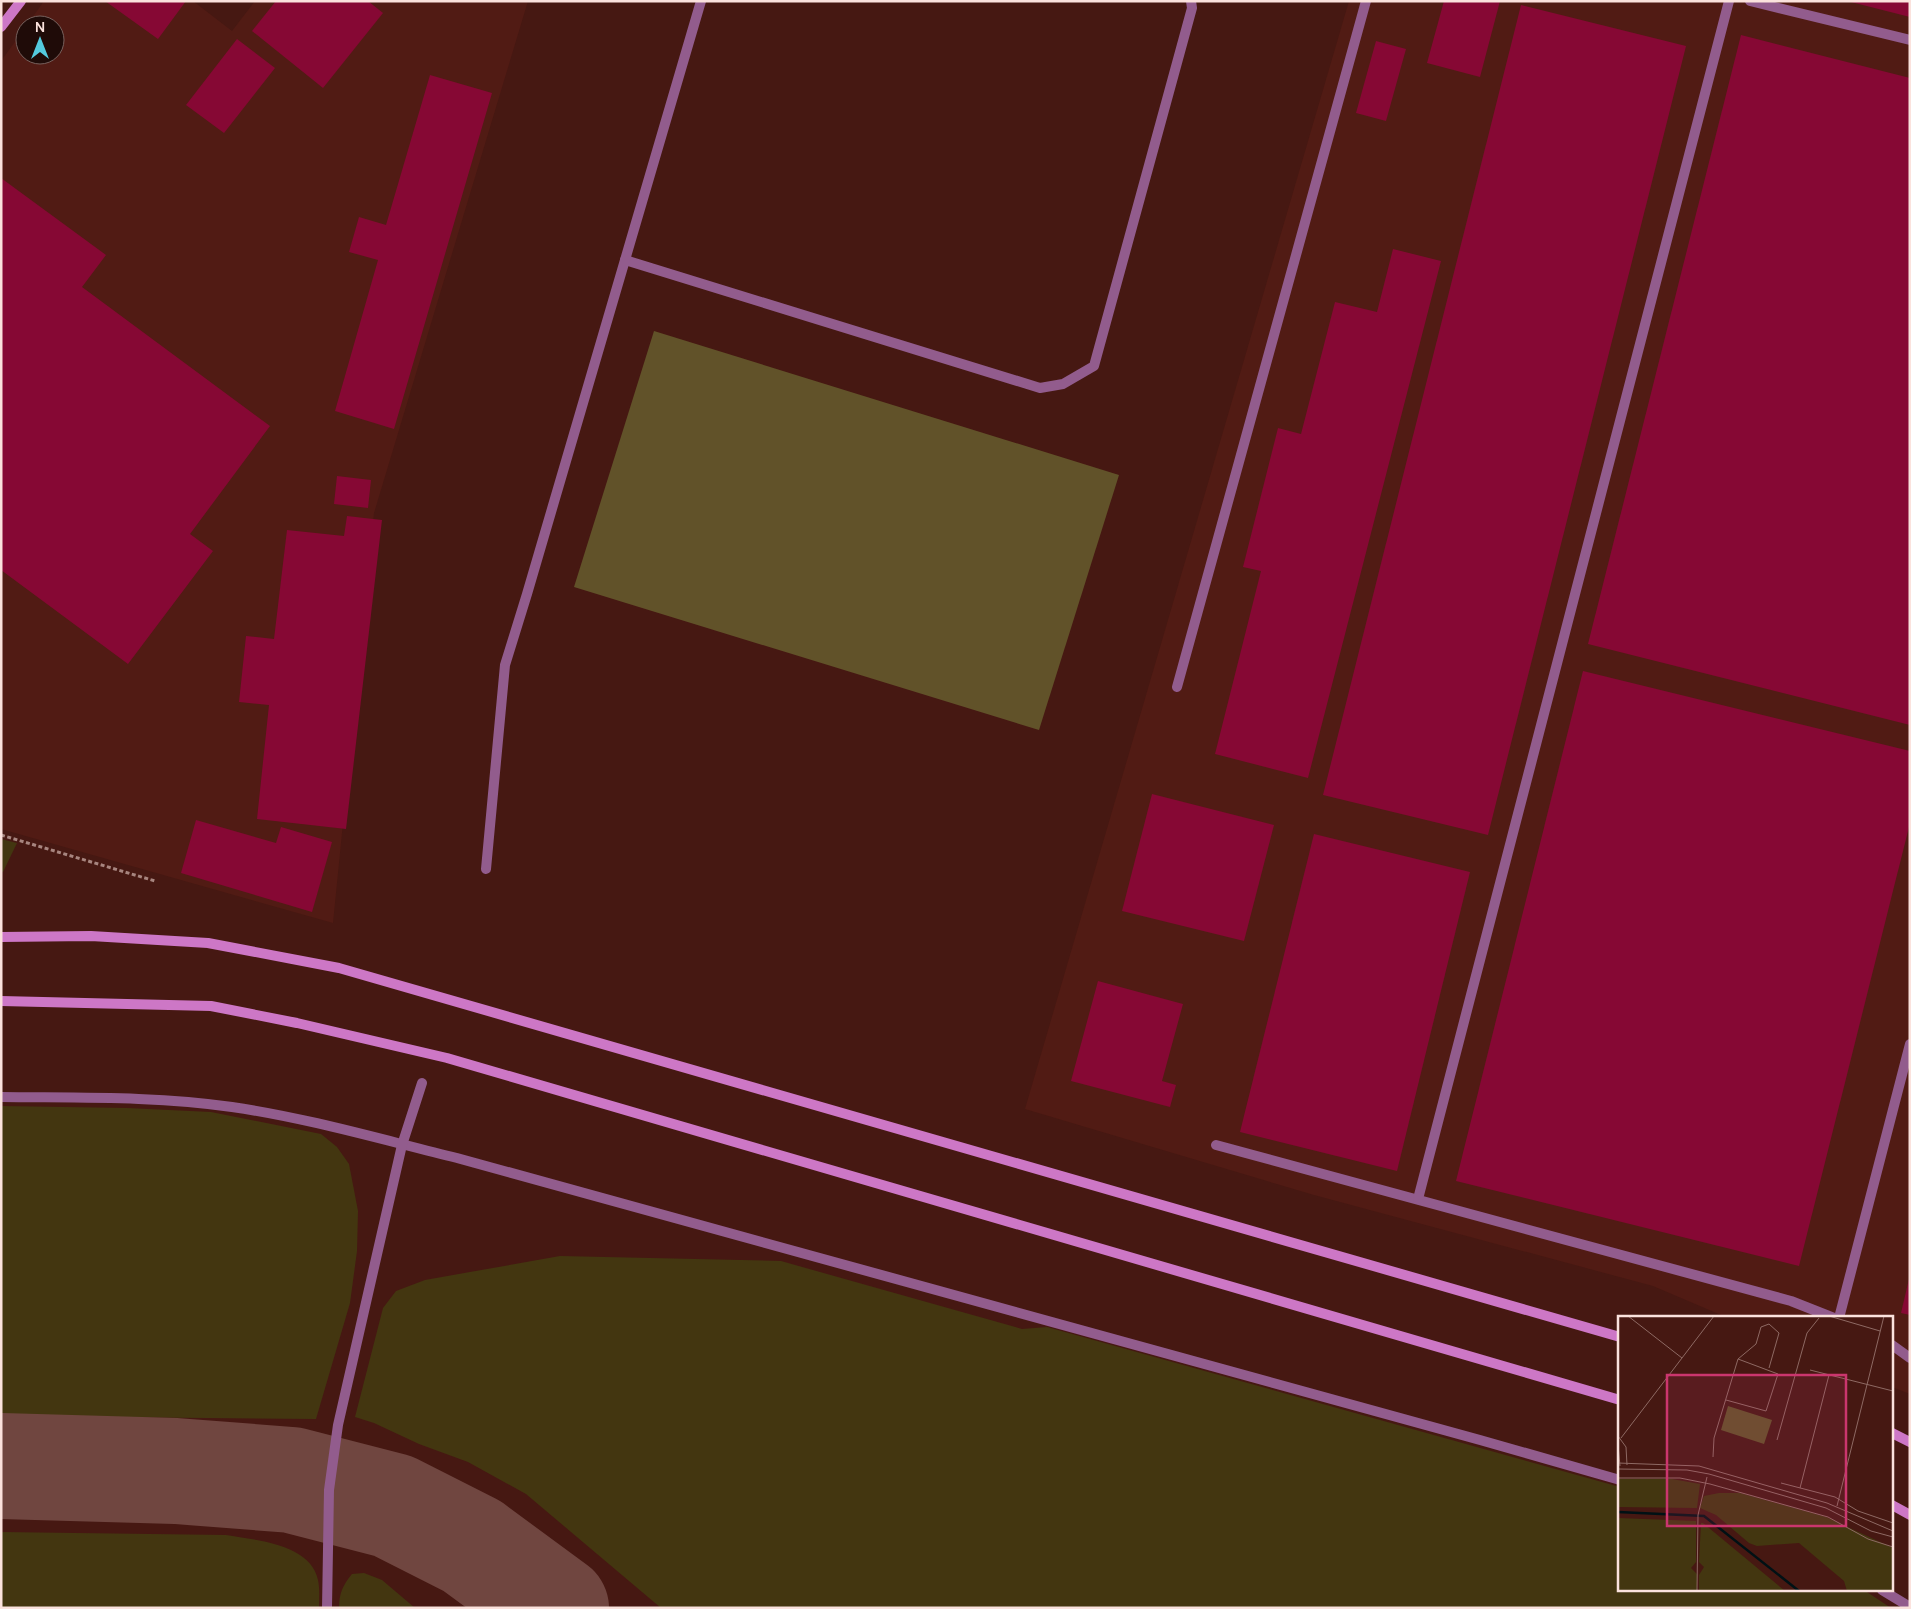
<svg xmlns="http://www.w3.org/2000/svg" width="1911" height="1609" font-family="Manrope,sans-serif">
  <rect width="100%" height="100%" fill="#461812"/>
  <!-- built -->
  <g fill="#511b14">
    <path d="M 44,1 L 193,1 L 232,31 L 255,1 L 528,1 L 374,513 L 333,923 L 1,829 L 1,61 L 25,28 L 25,55 L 55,55 L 55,25 L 27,25 Z"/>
    <path d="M 1349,1 L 1910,1 L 1910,1394 L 1892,1387 L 1892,1318 L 1728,1318 L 1653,1286 L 1314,1195 L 1025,1109 Z"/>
  </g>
  <!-- green -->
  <g fill="#433610">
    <path d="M 1,839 L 17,843 L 3,872 L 1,871 Z"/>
    <path d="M 1,1106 L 127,1108 L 211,1112 L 321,1134 L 337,1147 L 349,1164 L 358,1211 L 357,1251 L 350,1303 L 316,1419 L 1,1416 Z"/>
    <path d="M 560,1256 L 781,1261 L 1022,1329 L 1047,1327 L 1620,1487 L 1620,1590 L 1864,1590 L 1891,1608 L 661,1608 L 526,1494 L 468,1462 L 419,1444 L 374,1423 L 355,1417 L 383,1308 L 396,1291 L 425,1280 Z"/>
    <path d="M 1,1532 L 226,1535 C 255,1540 311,1544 318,1580 C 320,1589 319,1599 319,1608 L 1,1608 Z"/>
    <path d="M 364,1573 L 382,1580 L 415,1608 L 339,1608 C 339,1593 343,1585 352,1574 Z"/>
  </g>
  <!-- forest -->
  <path fill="#615229" d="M 654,331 L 1119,475 L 1039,730 L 574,587 Z"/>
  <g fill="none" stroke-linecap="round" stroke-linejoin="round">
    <!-- taxiway -->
    <path stroke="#704640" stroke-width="106" d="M 1,1466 L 176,1471 L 292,1480 L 393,1506 L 472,1546 L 556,1608"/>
  </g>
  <!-- building -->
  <g fill="#860834">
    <path d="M 105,1 L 186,1 L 158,39 Z"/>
    <path d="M 276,1 L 368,1 L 383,13 L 323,88 L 252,31 Z"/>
    <path d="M 1444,1 L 1500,1 L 1480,77 L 1427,63 Z"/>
    <path d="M 1910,1 L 1910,17 L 1851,2 L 1851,1 Z"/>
    <path d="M 1521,5 L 1686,46 L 1488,835 L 1323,795 Z"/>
    <path d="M 1741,35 L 1910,78 L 1910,725 L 1588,644 Z"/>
    <path d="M 237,39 L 275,68 L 224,133 L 186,105 Z"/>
    <path d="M 1376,41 L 1406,49 L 1386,121 L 1356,113 Z"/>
    <path d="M 430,75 L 492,93 L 394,429 L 335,411 L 378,260 L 349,252 L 359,217 L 386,225 Z"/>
    <path d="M 1,178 L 106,255 L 82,287 L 270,426 L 190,534 L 213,551 L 128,664 L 1,570 Z"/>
    <path d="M 1393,249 L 1441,261 L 1308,778 L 1215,754 L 1261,571 L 1243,567 L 1278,428 L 1301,434 L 1335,302 L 1377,312 Z"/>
    <path d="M 337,476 L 371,480 L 368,508 L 334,504 Z"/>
    <path d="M 347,516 L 382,520 L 346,829 L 257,819 L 269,705 L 239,702 L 246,636 L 274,639 L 287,530 L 344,536 Z"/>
    <path d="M 1583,671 L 1910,751 L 1910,823 L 1799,1266 L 1456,1181 Z"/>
    <path d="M 1152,794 L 1274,825 L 1244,941 L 1122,911 Z"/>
    <path d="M 196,820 L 276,843 L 281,827 L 332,842 L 312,912 L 181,873 Z"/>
    <path d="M 1314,834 L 1470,872 L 1397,1171 L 1240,1132 Z"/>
    <path d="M 1098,981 L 1183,1004 L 1162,1081 L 1176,1085 L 1170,1107 L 1071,1081 Z"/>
    <path d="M 1909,1279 L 1910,1279 L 1910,1315 L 1901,1313 Z"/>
  </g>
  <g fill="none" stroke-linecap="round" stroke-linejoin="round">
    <!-- path -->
    <path stroke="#a7857f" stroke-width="3" stroke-dasharray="4 2.5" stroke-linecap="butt" d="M 1,835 L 155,881"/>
    <!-- lane -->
    <g stroke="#925c8d" stroke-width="10">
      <path d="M 1750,1 L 1910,40"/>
      <path d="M 625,260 L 1040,388 L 1063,384 L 1094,366 L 1192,8 L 1191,1"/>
      <path d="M 1177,687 L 1366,1"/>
      <path d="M 486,869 L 505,665 L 527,594 L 701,1"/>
      <path d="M 1,1097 C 78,1098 156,1096 232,1107 C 308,1118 383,1140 457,1158 L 1480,1440 L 1620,1480"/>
      <path d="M 1216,1145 L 1791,1301 L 1834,1318"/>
      <path d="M 1418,1199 L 1729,1"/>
      <path d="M 1839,1318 L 1910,1044"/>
      <path d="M 1892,1345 L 1910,1358"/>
      <path d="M 1882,1590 L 1910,1607"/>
      <path d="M 327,1608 L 329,1490 L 338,1425 L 402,1145 L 422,1083"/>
    </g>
    <!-- secondary -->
    <g stroke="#cd77c6" stroke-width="10">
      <path d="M 1,27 L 21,1"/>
      <path d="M 1,937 L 91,936 L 208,943 L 339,968 L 1620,1337"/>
      <path d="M 1,1001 L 211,1006 L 297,1023 L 447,1058 L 1620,1400"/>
      <path d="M 1892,1433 L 1910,1442"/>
      <path d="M 1892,1505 L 1910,1515"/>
    </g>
  </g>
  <!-- overview -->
  <g transform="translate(1618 1316)">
    <rect width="275" height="275" fill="#461812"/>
    <path d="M 0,163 L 54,163 L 82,168 L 79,192 L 0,191 ZM 101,177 L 122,177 L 208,201 L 275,232 L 275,275 L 229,275 L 226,265 L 181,227 L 139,230 L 131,227 L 98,199 L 82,192 L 86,180 ZM 0,202 L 78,205 L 78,246 L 73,252 L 79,258 L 79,275 L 0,275 ZM 83,207 L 85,207 L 167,275 L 81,275 L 81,259 L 86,251 L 81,246 Z" fill="#433610"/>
    <path d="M 110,90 L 154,104 L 146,128 L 103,114 Z" fill="#615229"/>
    <path fill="none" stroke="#001115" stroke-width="2.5" d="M 0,196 L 86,200 L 181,275"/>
    <path fill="none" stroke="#8e6963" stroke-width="1" d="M 10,0 L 64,42M 211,0 L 262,15M 120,43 L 138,28 L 143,11 L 151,8 L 161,17 L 151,52M 192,54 L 275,75M 0,120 L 8,131 L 9,149M 3,122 L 96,0M 159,124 L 189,17 L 201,2M 0,129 L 2,150M 95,141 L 96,122 L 120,43 L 160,58 L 148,95 L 108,84M 0,147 L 81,150 L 209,187 L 275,215M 0,153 L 69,154 L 91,158 L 208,192 L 253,215 L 275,221M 0,162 L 62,162 L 92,168 L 210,201 L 250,223 L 275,231M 163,167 L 217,181 L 240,195 L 275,207M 182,172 L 211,59M 219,190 L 266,0M 79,275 L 80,199 L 89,161"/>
    <path fill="#cb366e" fill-opacity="0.15" stroke="#cb366e" stroke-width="2.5" d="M 49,59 L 228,59 L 228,210 L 49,210 Z"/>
    <rect width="275" height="275" fill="none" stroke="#fbe2dd" stroke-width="2.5"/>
  </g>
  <!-- border -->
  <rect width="1911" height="1609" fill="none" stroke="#fbe2dd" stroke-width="5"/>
  <!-- north arrow -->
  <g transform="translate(40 40)"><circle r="24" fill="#1f0b08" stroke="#77615d"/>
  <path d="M0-4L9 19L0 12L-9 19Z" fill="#54cade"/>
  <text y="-8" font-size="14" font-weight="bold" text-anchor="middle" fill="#fbe2dd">N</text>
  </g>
</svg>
